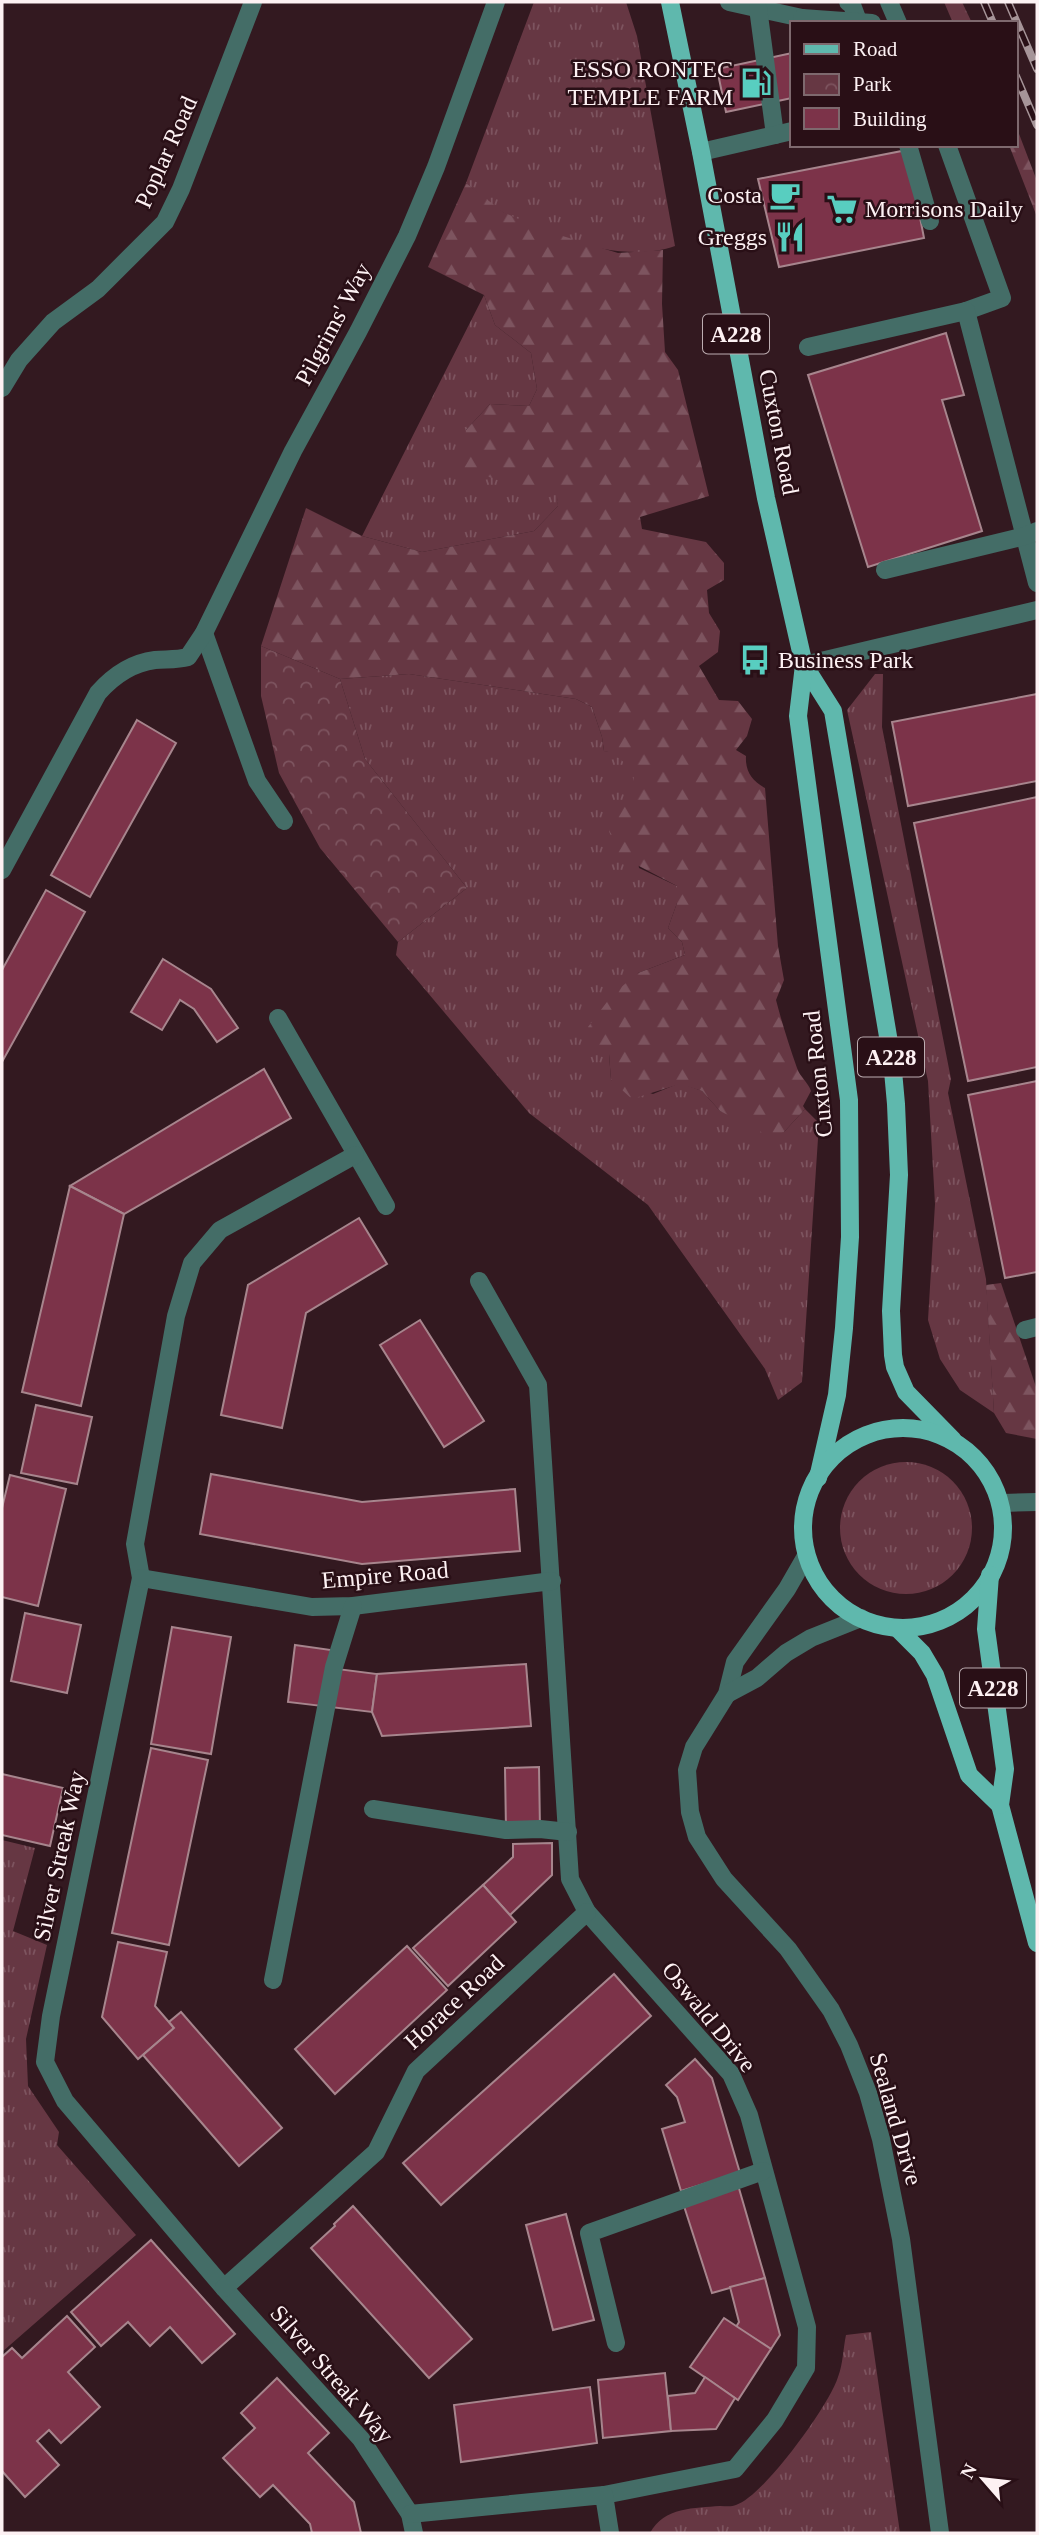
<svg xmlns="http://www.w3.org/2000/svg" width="1039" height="2535" font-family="'Times New Roman',serif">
  <defs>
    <pattern id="grass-tufts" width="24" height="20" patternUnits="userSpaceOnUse" patternTransform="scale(1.75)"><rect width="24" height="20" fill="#663743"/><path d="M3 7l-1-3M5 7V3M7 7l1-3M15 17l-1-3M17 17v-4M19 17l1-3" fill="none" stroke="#7d545f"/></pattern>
    <pattern id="forest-firs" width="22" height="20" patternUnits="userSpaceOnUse" patternTransform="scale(1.75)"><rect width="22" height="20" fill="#663743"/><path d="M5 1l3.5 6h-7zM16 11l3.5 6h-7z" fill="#7d545f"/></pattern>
    <pattern id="park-crowns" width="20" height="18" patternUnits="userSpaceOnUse" patternTransform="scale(1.75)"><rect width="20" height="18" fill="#663743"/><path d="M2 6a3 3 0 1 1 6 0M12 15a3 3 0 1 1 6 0" fill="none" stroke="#7d545f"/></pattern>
  </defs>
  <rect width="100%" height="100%" fill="#331920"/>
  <!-- grass -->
  <g fill="url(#grass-tufts)">
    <path d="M 534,2 L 626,2 L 637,36 L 675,246 C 625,264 548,238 504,213 C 490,205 478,193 466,183 Z"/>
    <path d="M 484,295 L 495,325 L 531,353 L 537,389 L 529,406 L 490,404 L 466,430 L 557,488 L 558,506 L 534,531 L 422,552 L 362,536 Z"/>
    <path d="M 409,674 L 576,699 L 592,707 L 602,737 L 604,751 L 613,752 L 634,770 L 634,789 L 628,798 L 639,868 L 677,886 L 677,903 L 668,928 L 682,942 L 685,955 L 638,973 L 609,1054 L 611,1080 L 653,1094 L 680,1083 L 702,1091 L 720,1111 L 784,1132 L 805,1109 L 819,1123 L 802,1382 L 778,1400 L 765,1369 L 648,1205 L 529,1113 L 396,955 L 398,942 L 467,888 L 365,759 L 340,679 Z"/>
    <path d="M 875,674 L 883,674 L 882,727 L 951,1079 L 948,1093 L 986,1279 L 994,1413 L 960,1390 L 940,1359 L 928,1320 L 935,1204 L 928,1081 L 847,710 Z"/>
    <circle cx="906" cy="1528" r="66"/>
    <path d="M 2,1840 L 35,1848 L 13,1931 L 47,1945 L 26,2039 L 28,2086 L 59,2132 L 57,2145 L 136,2235 L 2,2352 Z"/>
    <path d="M 871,2332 L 900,2533 L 650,2533 C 664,2507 695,2508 720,2506 C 725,2506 732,2507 736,2505 C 763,2497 830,2404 838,2377 C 843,2364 843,2349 846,2335 Z"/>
  </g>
  <!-- forest -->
  <g fill="url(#forest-firs)">
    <path d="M 944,2 L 962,2 L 972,23 L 953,23 Z"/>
    <path d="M 1016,126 L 1037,181 L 1037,217 L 1009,145 L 1016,145 Z"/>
    <path d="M 466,183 L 503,212 L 543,230 L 618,253 L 663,250 L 662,304 L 665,352 L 678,370 L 709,496 L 640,517 L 642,529 L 706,542 L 724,563 L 724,580 L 707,590 L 709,613 L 720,631 L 718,652 L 699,666 L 719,700 L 738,701 L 752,719 L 747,736 L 736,750 L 746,756 C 745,771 752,781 765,788 L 778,946 L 784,980 L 776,1000 C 782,1023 789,1045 797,1068 C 800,1077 808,1082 811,1091 L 803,1106 L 805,1109 L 784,1132 L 771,1137 L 720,1111 L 702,1091 L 680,1084 L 632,1099 L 611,1080 L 609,1054 L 598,1048 L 588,1027 L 613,994 L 638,973 L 685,955 L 682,942 L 668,928 L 677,903 L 677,886 L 618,855 L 609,831 L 609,807 C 632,797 633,795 634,771 L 613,753 L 604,751 L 602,737 L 592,707 L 576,699 L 409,674 L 340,679 L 261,646 L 306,508 L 362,536 L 422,552 L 534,531 L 558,506 L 556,488 L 527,491 L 462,467 L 466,430 L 490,404 L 529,406 L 537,389 L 531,353 L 495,325 L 484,295 L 428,267 Z"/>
    <path d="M 1001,1283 L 1037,1390 L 1037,1439 L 1006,1433 L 994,1413 L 986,1285 Z"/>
  </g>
  <!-- park -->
  <path fill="url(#park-crowns)" d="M 261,646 L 340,679 L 365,759 L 467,888 L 398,942 L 320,848 L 279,773 L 261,696 Z"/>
  <!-- building -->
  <g fill="#7c3349" stroke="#a7858d" stroke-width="2">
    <path d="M 792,53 L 792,98 L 726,112 L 717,69 Z"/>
    <path d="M 907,150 L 924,238 L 779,267 L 758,179 Z"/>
    <path d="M 946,333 L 964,395 L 942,400 L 982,531 L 868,567 L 808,375 Z"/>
    <path d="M 1037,694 L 1037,781 L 908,806 L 892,722 Z"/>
    <path d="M 137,720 L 176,743 L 90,897 L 51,875 Z"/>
    <path d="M 1037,797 L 1037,1067 L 968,1081 L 914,823 Z"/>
    <path d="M 46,890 L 85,912 L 2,1062 L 2,970 Z"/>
    <path d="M 163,959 L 211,989 L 238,1028 L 217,1042 L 194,1009 L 180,1000 L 162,1030 L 131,1012 Z"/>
    <path d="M 264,1069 L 291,1118 L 124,1214 L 70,1186 Z"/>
    <path d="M 1037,1081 L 1037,1272 L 1005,1278 L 968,1095 Z"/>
    <path d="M 70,1186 L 124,1214 L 81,1406 L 22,1392 Z"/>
    <path d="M 359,1218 L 387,1264 L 306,1313 L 282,1428 L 221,1415 L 248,1285 Z"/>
    <path d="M 420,1320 L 484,1421 L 444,1447 L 380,1345 Z"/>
    <path d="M 36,1405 L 92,1417 L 77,1484 L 21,1473 Z"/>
    <path d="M 211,1474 L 362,1502 L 515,1489 L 520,1551 L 362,1564 L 200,1534 Z"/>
    <path d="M 10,1475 L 66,1489 L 38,1606 L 2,1597 L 2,1508 Z"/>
    <path d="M 25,1613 L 81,1625 L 67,1693 L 11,1681 Z"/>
    <path d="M 172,1627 L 231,1637 L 211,1754 L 151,1744 Z"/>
    <path d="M 295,1645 L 331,1650 L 329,1668 L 377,1674 L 372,1712 L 288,1702 Z"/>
    <path d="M 526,1664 L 531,1726 L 382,1736 L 372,1712 L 377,1674 Z"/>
    <path d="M 151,1748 L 208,1760 L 169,1945 L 112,1933 Z"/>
    <path d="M 539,1767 L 540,1829 L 506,1830 L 505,1768 Z"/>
    <path d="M 2,1774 L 63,1788 L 50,1846 L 2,1835 Z"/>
    <path d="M 552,1843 L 552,1875 L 510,1915 L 483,1885 L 513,1857 L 513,1844 Z"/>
    <path d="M 483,1885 L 516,1922 L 448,1986 L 413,1948 Z"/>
    <path d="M 118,1942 L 167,1952 L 155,2006 L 174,2028 L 138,2059 L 102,2017 Z"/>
    <path d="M 407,1946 L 447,1990 L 335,2094 L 295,2049 Z"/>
    <path d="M 614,1974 L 651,2016 L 441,2205 L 403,2163 Z"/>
    <path d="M 181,2012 L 282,2128 L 239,2166 L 143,2055 L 174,2028 L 169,2022 Z"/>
    <path d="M 695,2059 L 712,2078 L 740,2173 L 681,2191 L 662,2129 L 685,2122 L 677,2097 L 666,2085 Z"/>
    <path d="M 738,2185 L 765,2278 L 712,2293 L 683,2203 Z"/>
    <path d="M 353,2206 L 472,2339 L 429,2378 L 311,2248 L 335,2226 L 334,2224 Z"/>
    <path d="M 566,2214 L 594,2320 L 553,2330 L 526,2225 Z"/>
    <path d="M 151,2240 L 235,2334 L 202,2363 L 170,2327 L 150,2346 L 128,2322 L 101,2346 L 71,2312 Z"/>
    <path d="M 765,2278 L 780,2335 L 771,2349 L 736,2327 L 739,2322 L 730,2287 Z"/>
    <path d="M 67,2316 L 95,2347 L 68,2372 L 100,2407 L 61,2443 L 49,2430 L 37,2441 L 59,2465 L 25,2497 L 2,2471 L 2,2357 L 12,2348 L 22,2358 Z"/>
    <path d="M 724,2318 L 771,2349 L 738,2400 L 690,2367 Z"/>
    <path d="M 665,2373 L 671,2431 L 603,2438 L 598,2380 Z"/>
    <path d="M 705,2377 L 735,2398 L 716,2429 L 671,2431 L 668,2396 L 695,2393 Z"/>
    <path d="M 277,2378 L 329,2433 L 308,2453 L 354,2502 L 361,2533 L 312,2533 L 310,2524 L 273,2485 L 260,2497 L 223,2458 L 255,2428 L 241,2413 Z"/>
    <path d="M 590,2387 L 597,2443 L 461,2462 L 454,2405 Z"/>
  </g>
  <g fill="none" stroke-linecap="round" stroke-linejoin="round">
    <!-- minor -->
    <g stroke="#446d67" stroke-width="18">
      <path d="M 729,2 L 802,18 L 803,23"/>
      <path d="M 848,2 L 852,5 L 858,21"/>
      <path d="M 889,2 L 898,23"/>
      <path d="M 758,8 L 775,135"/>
      <path d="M 802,18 L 872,23"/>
      <path d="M 908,145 L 930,221"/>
      <path d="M 947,145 L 1002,298 L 966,311"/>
      <path d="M 701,152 L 792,131"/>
      <path d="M 808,347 L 966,311 L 1037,583"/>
      <path d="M 2,388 L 19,360 L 53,322 L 98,289 L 165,222 L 181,189 L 253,2"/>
      <path d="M 885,570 L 1025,536 L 1037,531"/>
      <path d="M 204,633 L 257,781 L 284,821"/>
      <path d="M 804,665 L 1037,610"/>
      <path d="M 2,870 L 98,693 C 113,676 131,663 155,660 C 166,659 177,660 188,657 L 204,633 L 293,451 L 358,332 L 407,236 L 436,167 L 496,2"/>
      <path d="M 278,1018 L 386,1206"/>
      <path d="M 355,1155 L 220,1230 L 192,1263 L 176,1316 L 135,1544 L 141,1578 L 51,2016 L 45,2062 L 65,2101 L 224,2288 L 361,2439 L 410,2514 L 414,2533"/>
      <path d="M 479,1281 L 538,1385 L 570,1879 L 587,1912 L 731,2074 L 749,2115 L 807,2327 L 806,2368 L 775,2420 L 735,2469 L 604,2495"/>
      <path d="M 1025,1330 L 1037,1327"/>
      <path d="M 1003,1503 L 1037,1502"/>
      <path d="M 806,1556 L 787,1589 L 735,1662 L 727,1694 L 694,1747 L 687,1770 L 690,1812 L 697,1837 L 724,1879 L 788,1949 L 831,2010 L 849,2045 L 868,2093 L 881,2139 L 901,2239 L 940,2533"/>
      <path d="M 141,1578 L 312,1607 L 353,1606 L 552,1581"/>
      <path d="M 727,1694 L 757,1678 L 786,1653 L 811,1638 L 861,1618"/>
      <path d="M 373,1809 L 506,1830 L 540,1829 L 568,1832"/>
      <path d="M 273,1980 L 334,1667 L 353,1606"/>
      <path d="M 224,2288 L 376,2152 L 416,2071 L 587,1912"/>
      <path d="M 616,2343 L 589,2233 L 763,2171"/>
      <path d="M 410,2514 L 604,2495 L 610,2533"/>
    </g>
    <!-- major -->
    <g stroke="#5fb8ad" stroke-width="18">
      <path d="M 670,2 L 701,152 L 766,498 L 804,665 L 833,711 L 892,1060 L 896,1104 L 899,1175 L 891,1311 L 893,1355 L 895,1367 L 906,1392 L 953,1440"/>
      <path d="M 804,665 L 798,716 L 849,1100 L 850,1237 L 844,1328 L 837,1395 L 818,1478"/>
      <circle cx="903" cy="1528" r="100"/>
      <path d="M 990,1575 L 986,1629 L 1005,1769 L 1000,1805 L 1037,1943"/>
      <path d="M 897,1628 L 922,1653 L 935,1675 L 969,1775 L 1000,1805"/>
    </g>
    <!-- rail casing -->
    <g stroke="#a69498" stroke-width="8">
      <g id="rail">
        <path d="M 984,2 L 993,23"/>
        <path d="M 1008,2 L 1037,69"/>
        <path d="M 1016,76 L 1037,125"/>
      </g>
    </g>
    <!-- rail -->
    <use href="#rail" stroke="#290f16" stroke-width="5" stroke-dasharray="16" stroke-linecap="butt"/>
  </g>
  <!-- icons -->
  <defs>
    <g id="fuel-bare" transform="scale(2.415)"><path d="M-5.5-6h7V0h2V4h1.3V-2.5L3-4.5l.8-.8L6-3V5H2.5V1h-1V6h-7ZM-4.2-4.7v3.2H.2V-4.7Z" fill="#58cec0" stroke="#290f16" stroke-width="2.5" paint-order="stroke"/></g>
    <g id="cafe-bare" transform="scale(2.415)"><path d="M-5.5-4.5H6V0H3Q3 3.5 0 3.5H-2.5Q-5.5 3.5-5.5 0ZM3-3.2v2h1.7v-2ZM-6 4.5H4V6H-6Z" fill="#58cec0" stroke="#290f16" stroke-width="2.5" paint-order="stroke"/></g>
    <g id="supermarket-bare" transform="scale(2.415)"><path d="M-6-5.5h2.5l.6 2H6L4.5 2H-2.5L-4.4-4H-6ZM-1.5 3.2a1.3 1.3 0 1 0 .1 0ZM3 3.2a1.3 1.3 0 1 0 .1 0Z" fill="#58cec0" stroke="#290f16" stroke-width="2.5" paint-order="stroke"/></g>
    <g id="restaurant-bare" transform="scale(2.415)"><path d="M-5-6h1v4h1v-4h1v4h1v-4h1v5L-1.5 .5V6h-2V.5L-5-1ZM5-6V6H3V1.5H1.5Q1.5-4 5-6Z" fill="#58cec0" stroke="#290f16" stroke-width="2.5" paint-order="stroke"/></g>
    <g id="bus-bare" transform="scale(2.415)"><path d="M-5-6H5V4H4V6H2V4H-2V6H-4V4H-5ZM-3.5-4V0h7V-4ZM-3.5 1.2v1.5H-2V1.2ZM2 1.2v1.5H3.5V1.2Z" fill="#58cec0" stroke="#290f16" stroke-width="2.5" paint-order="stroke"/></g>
  </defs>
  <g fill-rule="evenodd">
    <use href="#fuel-bare" x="756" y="83"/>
    <use href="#cafe-bare" x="785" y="195"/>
    <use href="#supermarket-bare" x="842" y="209"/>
    <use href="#restaurant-bare" x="790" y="237"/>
    <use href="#bus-bare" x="755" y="660"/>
  </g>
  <g text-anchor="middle" stroke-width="5" stroke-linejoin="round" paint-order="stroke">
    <!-- shield labels -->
    <g fill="#290f16" stroke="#bdadb1" stroke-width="2">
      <rect x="703" y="314.5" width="66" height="39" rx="5"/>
      <rect x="858" y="1037.5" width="66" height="39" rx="5"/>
      <rect x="960" y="1668.5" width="66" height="39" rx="5"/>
    </g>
    <g font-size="23" font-weight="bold" fill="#fdf1f3">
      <text x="736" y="342">A228</text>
      <text x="891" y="1065">A228</text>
      <text x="993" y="1696">A228</text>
    </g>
    <!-- poi labels -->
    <g font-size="24" fill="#fdf1f3" stroke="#290f16" text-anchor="end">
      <text x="733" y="77">ESSO RONTEC<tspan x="733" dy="28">TEMPLE FARM</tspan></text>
      <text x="762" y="203">Costa</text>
      <text x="865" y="217" text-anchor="start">Morrisons Daily</text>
      <text x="767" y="245">Greggs</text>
      <text x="778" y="668" text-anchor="start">Business Park</text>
    </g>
    <!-- street labels -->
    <g font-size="24" fill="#fdf1f3" stroke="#290f16">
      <text transform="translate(166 152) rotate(-66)" y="8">Poplar Road</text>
      <text transform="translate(333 324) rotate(-62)" y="8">Pilgrims' Way</text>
      <text transform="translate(779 432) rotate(79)" y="8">Cuxton Road</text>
      <text transform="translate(818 1074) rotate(-96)" y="8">Cuxton Road</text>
      <text transform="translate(385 1575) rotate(-5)" y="8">Empire Road</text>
      <text transform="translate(59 1856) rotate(-78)" y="8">Silver Streak Way</text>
      <text transform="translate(454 2002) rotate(-43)" y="8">Horace Road</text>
      <text transform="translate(709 2017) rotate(51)" y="8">Oswald Drive</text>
      <text transform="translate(896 2119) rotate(74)" y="8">Sealand Drive</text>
      <text transform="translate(332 2374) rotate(49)" y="8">Silver Streak Way</text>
    </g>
  </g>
  <!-- border -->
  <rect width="1039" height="2535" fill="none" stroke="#fdf1f3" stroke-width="7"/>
  <!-- legend -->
  <rect x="790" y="21" width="228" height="126" fill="#290f16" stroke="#7e696e" stroke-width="2"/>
  <rect x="804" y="44" width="35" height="10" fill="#5fb8ad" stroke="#7e696e" stroke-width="2"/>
  <text x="853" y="56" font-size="21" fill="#fdf1f3">Road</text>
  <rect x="804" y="74" width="35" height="21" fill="url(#park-crowns)" stroke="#7e696e" stroke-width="2"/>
  <text x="853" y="91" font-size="21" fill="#fdf1f3">Park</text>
  <rect x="804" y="108" width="35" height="21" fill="#7c3349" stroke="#7e696e" stroke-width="2"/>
  <text x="853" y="126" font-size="21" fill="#fdf1f3">Building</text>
  <!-- north arrow -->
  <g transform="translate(983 2479) rotate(298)" stroke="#290f16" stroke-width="5" paint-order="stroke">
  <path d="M0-5L12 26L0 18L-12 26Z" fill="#fdf1f3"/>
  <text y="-10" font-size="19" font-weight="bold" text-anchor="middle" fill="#fdf1f3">N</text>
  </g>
</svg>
